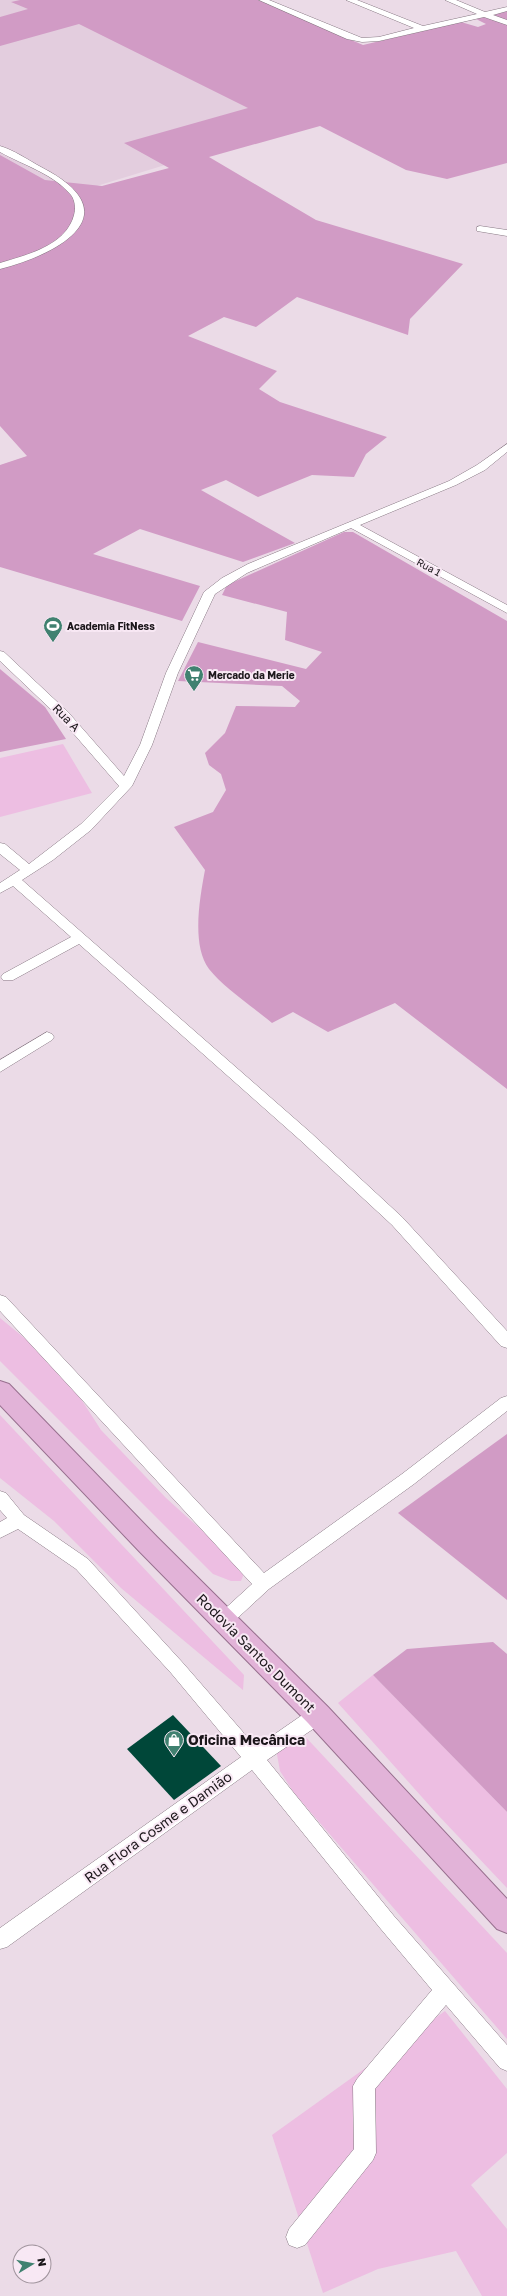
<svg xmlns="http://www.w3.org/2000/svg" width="507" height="2296" font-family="'Golos Text',sans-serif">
  <rect width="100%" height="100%" fill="#ebdbe7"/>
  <!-- built -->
  <path fill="#e3cdde" d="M 0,0 L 53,0 L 295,125 L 74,193 L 0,266 Z"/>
  <!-- green -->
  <g fill="#edbee2">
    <path d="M 63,744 L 92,793 L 0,817 L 0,758 Z"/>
    <path d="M 0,1318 L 28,1341 L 81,1399 L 101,1430 L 166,1498 L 218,1545 L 242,1571 L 243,1576 L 241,1581 L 231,1581 L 213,1574 L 0,1361 Z"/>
    <path d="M 0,1415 L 244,1675 L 243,1690 L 121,1588 L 54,1521 L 0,1478 Z"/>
    <path d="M 373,1675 L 507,1812 L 507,1888 L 438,1815 L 338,1703 Z"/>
    <path d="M 300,1731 L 507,1953 L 507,2039 L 294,1793 L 280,1771 L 276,1749 Z"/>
    <path d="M 445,2011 L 507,2089 L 507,2153 L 471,2185 L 507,2229 L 507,2296 L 482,2296 L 456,2251 L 378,2269 L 323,2293 L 272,2135 Z"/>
  </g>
  <!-- forest -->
  <g fill="#d19bc5">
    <path d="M 20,0 L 258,0 L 363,45 L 461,22 L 478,27 L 486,24 L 474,18 L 507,11 L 507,163 L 447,179 L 406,170 L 320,126 L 209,157 L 316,220 L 463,264 L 410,319 L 408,335 L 297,297 L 256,327 L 224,317 L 188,336 L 277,371 L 259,389 L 280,402 L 387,437 L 366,454 L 354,477 L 312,475 L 258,497 L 226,480 L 201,490 L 295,543 L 243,562 L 140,529 L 93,554 L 200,586 L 182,621 L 0,567 L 0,465 L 27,456 L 0,426 L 0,155 L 45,180 L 102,186 L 169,168 L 124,143 L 248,108 L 79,24 L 0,46 L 0,17 L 28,9 L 11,2 Z"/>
    <path d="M 344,532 L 353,532 L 507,621 L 507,1089 L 395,1003 L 328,1032 L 293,1012 L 272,1023 C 254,1008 222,986 209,969 C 191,945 200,897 205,870 L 174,827 L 213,812 L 226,790 L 221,774 L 209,765 L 205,753 L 225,733 L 236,706 L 295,707 L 300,701 L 282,686 L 178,681 L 198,642 L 306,669 L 322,652 L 285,640 L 287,612 L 222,595 L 227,585 Z"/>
    <path d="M 0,669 L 45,707 L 66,739 L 0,752 Z"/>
    <path d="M 507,1434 L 507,1600 L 398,1513 Z"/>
    <path d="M 493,1642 L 507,1654 L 507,1812 L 373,1675 L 407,1649 Z"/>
  </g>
  <!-- building -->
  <path fill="#004739" d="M 173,1715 L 221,1766 L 174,1800 L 127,1749 Z"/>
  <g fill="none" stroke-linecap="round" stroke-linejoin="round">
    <!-- minor casing -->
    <g stroke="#877883" stroke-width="1">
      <g id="minor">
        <path d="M 259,0 L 269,0 L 362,38 L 379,37 L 414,28 L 346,0 L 357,0 L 423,26 L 477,14 L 445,0 L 456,0 L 485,12 L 507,7 L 507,11 L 493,15 L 507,20 L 507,25 L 484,17 L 379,41 L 362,42 L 347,39 Z"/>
        <path d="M 0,146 C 14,150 28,160 41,167 C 131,213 62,253 0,269 L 0,263 C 26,255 66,246 74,215 C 76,209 75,200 71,195 C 54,174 23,165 0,152 Z"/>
        <path d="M 480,226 L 507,230 L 507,236 L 477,231 L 477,227 Z"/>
        <path d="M 507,444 L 507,452 L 485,470 L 456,485 L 360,525 L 507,605 L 507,613 L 351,528 L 247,573 L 215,594 L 178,673 L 152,745 L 132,786 L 91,830 L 53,860 L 22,880 L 310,1132 L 402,1217 L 507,1331 L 507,1348 L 501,1346 L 392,1225 L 300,1140 L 79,944 L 13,980 L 3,980 L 1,977 L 3,974 L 71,937 L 13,886 L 0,893 L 0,883 L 20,870 L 0,854 L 0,843 L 5,844 L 29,864 L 81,824 L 119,786 L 60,718 L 0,661 L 0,651 L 4,652 L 68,712 L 124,776 L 140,745 L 166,673 L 204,592 L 222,578 L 248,564 L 449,481 L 477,465 Z"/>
        <path d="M 47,1032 L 52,1034 L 54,1037 L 52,1040 L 0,1072 L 0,1060 Z"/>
        <path d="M 0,1295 L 6,1297 L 264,1573 L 402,1474 L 501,1398 L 507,1396 L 507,1411 L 414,1484 L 269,1589 L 230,1625 L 224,1627 L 218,1625 L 215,1620 L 218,1615 L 252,1584 L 0,1311 Z"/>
        <path d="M 0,1491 L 6,1493 L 24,1515 L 88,1559 L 183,1663 L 256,1747 L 311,1709 L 318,1707 L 325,1709 L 327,1715 L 325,1721 L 267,1760 L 394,1916 L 507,2045 L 507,2071 L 500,2068 L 446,2005 L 375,2089 L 376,2153 L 373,2160 L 305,2245 L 297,2248 L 289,2245 L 286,2237 L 289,2229 L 354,2149 L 353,2086 L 357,2079 L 432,1990 L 380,1928 L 252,1770 L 7,1947 L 0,1949 L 0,1928 L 241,1757 L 171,1673 L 76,1569 L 18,1529 L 0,1538 L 0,1522 L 7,1518 L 0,1510 Z"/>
      </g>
    </g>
    <!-- trunk casing -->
    <g stroke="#98708f" stroke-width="2">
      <path id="trunk" d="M 0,1381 L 9,1384 L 157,1537 L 328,1707 L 507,1899 L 507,1933 L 497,1929 L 308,1723 L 139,1551 L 0,1405 Z"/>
    </g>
    <!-- minor -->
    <use href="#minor" fill="#fff" fill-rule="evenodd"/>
    <!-- trunk -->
    <use href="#trunk" fill="#e2b3d8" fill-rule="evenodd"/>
  </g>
  <!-- icons -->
  <defs>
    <g id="stadium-pin" transform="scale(1)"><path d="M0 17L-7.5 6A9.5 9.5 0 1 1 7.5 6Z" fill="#408170" stroke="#f8e8f4"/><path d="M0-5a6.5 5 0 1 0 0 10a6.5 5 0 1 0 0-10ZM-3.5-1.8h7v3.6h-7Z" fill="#fff"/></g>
    <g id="supermarket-pin" transform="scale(1)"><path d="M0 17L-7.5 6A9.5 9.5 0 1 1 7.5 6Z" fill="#408170" stroke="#f8e8f4"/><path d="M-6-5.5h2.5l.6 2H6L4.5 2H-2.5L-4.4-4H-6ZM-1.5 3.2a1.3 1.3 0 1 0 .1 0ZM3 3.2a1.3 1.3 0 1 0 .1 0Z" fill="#fff"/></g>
    <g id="shop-pin" transform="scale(1)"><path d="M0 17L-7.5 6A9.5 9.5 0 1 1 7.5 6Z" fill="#408170" stroke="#f8e8f4"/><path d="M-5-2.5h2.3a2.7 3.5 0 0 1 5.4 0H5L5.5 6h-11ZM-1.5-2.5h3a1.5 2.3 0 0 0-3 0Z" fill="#fff"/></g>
  </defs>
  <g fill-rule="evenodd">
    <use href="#stadium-pin" x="53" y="626"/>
    <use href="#supermarket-pin" x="194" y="675"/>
    <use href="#shop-pin" x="174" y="1740"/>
  </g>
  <g text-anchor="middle" stroke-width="4" stroke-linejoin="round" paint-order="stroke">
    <!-- far-street labels -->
    <g font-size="10" fill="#1c171b" stroke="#f8e8f4">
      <text transform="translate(429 567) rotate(29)" y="4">Rua 1</text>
    </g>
    <!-- far-poi labels -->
    <g font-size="10" font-weight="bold" fill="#1c171b" stroke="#f8e8f4" text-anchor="start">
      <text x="67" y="630">Academia FitNess</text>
      <text x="208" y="679">Mercado da Merie</text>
    </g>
    <!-- street labels -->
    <g font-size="12" fill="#1c171b" stroke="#f8e8f4">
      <text transform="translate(66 718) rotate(46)" y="4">Rua A</text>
    </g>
    <!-- near-street labels -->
    <g font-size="14" fill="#1c171b" stroke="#f8e8f4">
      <text transform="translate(256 1653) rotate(45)" y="5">Rodovia Santos Dumont</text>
      <text transform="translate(158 1827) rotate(-36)" y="5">Rua Flora Cosme e Damião</text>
    </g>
    <!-- near-poi labels -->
    <g font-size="14" font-weight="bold" fill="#1c171b" stroke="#f8e8f4" text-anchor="start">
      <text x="188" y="1745">Oficina Mecânica</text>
    </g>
  </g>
  <!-- north arrow -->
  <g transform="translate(32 2264) rotate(80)"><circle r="19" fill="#f8e8f4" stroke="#a0949d"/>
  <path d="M0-3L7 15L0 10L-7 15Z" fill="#408170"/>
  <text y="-6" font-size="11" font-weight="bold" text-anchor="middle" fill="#1c171b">N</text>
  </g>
</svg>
